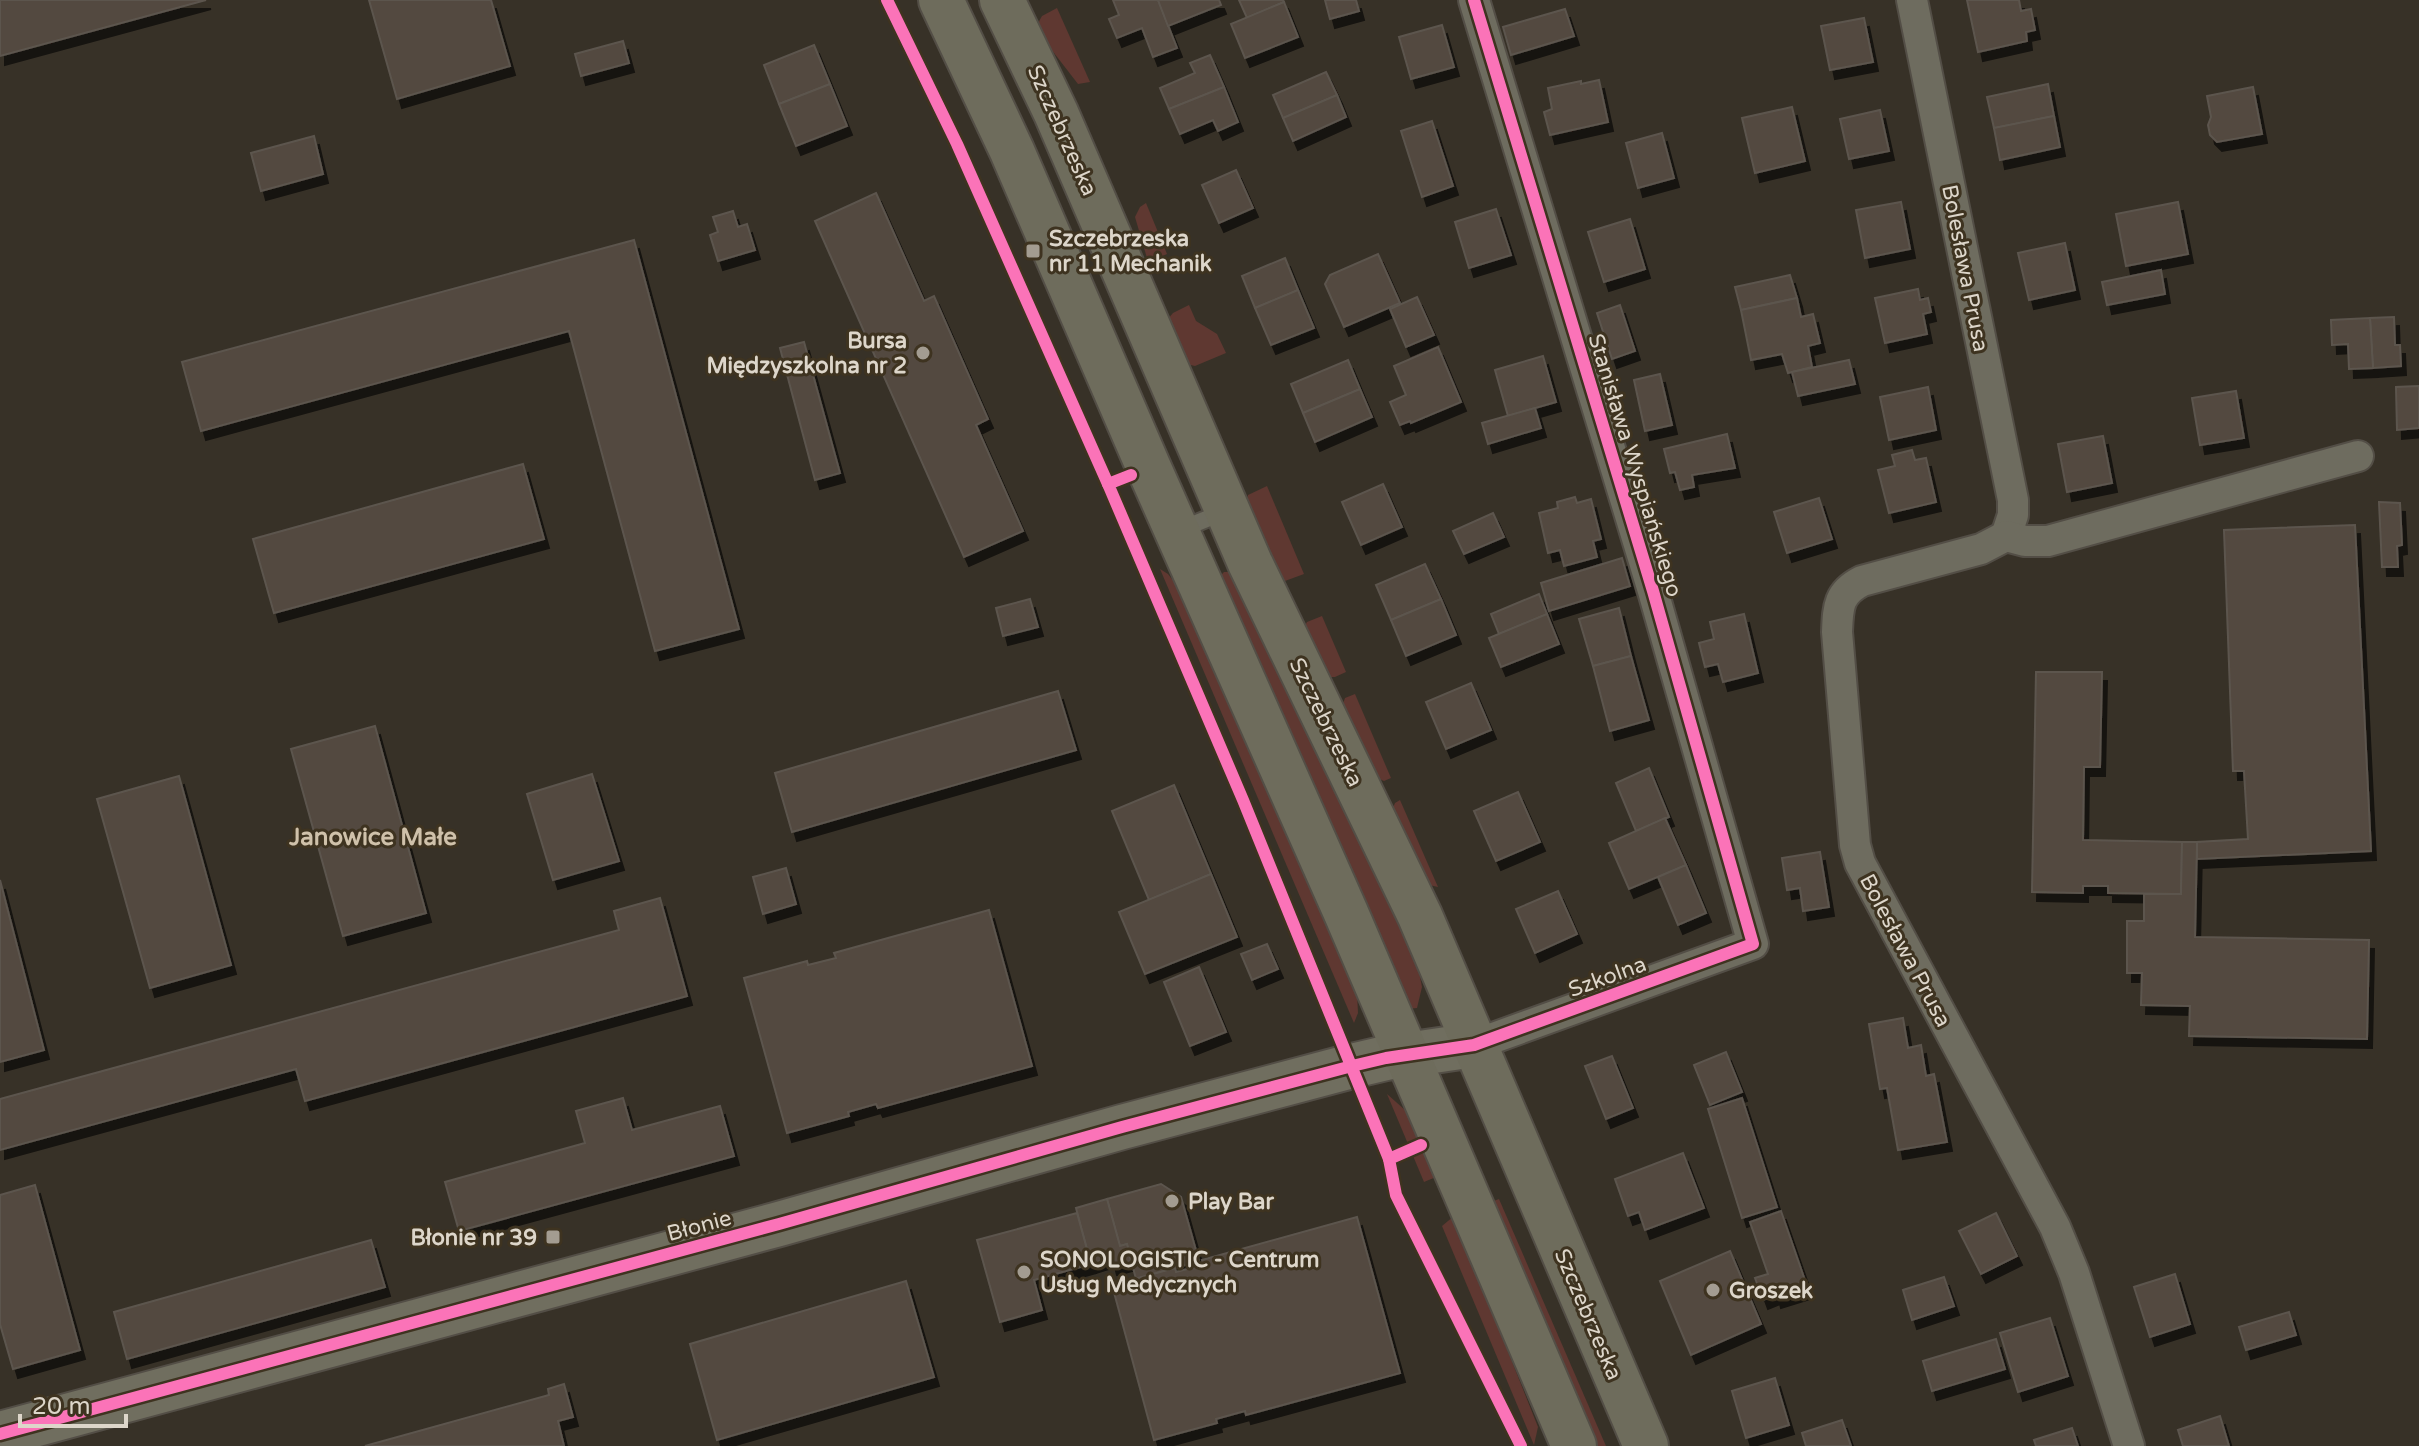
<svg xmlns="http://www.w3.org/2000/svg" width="2419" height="1446" font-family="'Varela Round',sans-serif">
  <defs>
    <filter id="shadow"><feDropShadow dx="5" dy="9" stdDeviation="0" flood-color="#0009"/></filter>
  </defs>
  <rect width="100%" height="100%" fill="#373127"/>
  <!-- green -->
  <g fill="#5f3831">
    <path d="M 1057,8 L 1090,82 L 1078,84 L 1044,40 L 1037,25 L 1042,16 Z"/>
    <path d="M 1146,203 L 1167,254 L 1156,259 L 1147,258 L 1135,217 L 1140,207 Z"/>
    <path d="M 1189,305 L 1196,321 L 1217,334 L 1226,353 L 1195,366 L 1186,364 L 1167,320 L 1173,313 Z"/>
    <path d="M 1267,486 L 1304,574 L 1285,581 L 1278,578 L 1246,503 L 1248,495 Z"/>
    <path d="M 1160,569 L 1168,574 L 1175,583 L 1357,992 L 1358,1013 L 1354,1023 Z"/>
    <path d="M 1224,572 L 1230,572 L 1416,956 L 1422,987 L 1417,1008 L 1408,1009 L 1219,577 Z"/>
    <path d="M 1322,616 L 1346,672 L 1335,677 L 1328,677 L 1303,629 L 1307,622 Z"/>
    <path d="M 1355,694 L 1391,778 L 1384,781 L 1377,778 L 1342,707 L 1345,698 Z"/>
    <path d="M 1400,800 L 1438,887 L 1429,885 L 1392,810 L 1395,803 Z"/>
    <path d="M 1387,1094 L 1405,1110 L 1436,1177 L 1424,1182 Z"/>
    <path d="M 1499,1199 L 1606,1446 L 1596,1446 L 1491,1202 Z"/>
    <path d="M 1454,1216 L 1538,1427 L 1534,1445 L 1442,1226 Z"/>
  </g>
  <!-- building -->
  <g fill="#53493f" stroke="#5c554e" stroke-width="2" filter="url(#shadow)">
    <path d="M 0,0 L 206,0 L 0,56 Z"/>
    <path d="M 369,0 L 491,0 L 510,66 L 397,99 Z"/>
    <path d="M 1113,0 L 1158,0 L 1177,48 L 1153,57 L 1142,28 L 1117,38 L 1109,19 L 1119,15 Z"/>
    <path d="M 1158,0 L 1219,0 L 1221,5 L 1168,26 Z"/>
    <path d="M 1239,0 L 1283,0 L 1284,2 L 1247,18 Z"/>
    <path d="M 1325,0 L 1356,0 L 1359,11 L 1330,19 Z"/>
    <path d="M 1967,0 L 2019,0 L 2021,11 L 2031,9 L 2035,30 L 2026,32 L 2027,41 L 1978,52 Z"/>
    <path d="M 1284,2 L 1298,37 L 1245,58 L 1231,24 Z"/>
    <path d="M 1565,9 L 1574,36 L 1511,55 L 1503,27 Z"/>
    <path d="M 1864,18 L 1873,62 L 1830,70 L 1821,26 Z"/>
    <path d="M 1442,25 L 1454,67 L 1411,79 L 1399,37 Z"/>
    <path d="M 623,41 L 629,63 L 581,76 L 575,54 Z"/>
    <path d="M 814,45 L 830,84 L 779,104 L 764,65 Z"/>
    <path d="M 1210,55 L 1224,87 L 1169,109 L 1160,88 L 1195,73 L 1190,63 Z"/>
    <path d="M 1326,72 L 1337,95 L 1283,118 L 1273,95 Z"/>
    <path d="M 1599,80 L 1608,122 L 1550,135 L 1544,112 L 1552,109 L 1548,88 L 1581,81 L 1581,84 Z"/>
    <path d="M 830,84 L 847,126 L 796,146 L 779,104 Z"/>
    <path d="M 2048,84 L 2054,116 L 1994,128 L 1987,97 Z"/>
    <path d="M 1224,87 L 1238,122 L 1218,131 L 1213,120 L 1180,134 L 1169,109 Z"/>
    <path d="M 2253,87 L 2262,134 L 2217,142 L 2210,135 L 2208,125 L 2211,117 L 2207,96 Z"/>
    <path d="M 1337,95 L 1346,117 L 1293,141 L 1283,118 Z"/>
    <path d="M 1792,107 L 1805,161 L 1755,173 L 1742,118 Z"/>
    <path d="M 1880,110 L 1889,151 L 1849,159 L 1840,119 Z"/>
    <path d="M 2054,116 L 2060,147 L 2000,160 L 1994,128 Z"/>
    <path d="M 1432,121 L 1453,186 L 1422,197 L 1401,131 Z"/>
    <path d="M 1662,133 L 1674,178 L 1638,188 L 1626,143 Z"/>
    <path d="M 314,136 L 323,174 L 261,191 L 251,153 Z"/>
    <path d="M 1236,170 L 1253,208 L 1219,223 L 1202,185 Z"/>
    <path d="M 876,193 L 924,301 L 934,296 L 988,419 L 976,425 L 1023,531 L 964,557 L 815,221 Z"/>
    <path d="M 1901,202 L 1910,249 L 1865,258 L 1856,210 Z"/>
    <path d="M 2178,202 L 2188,254 L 2126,266 L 2116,214 Z"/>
    <path d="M 1496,209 L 1511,255 L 1469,268 L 1455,222 Z"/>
    <path d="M 733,211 L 738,227 L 747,224 L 755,250 L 718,261 L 710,235 L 718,232 L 713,217 Z"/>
    <path d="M 1630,219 L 1645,269 L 1604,282 L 1588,232 Z"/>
    <path d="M 634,240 L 739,629 L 655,651 L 569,331 L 201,431 L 182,362 Z"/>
    <path d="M 2065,243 L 2075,290 L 2029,300 L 2018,253 Z"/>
    <path d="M 1378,254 L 1400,303 L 1344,327 L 1325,284 L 1330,275 Z"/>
    <path d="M 1285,258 L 1298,290 L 1255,308 L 1242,276 Z"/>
    <path d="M 2161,270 L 2165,294 L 2107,305 L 2102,282 Z"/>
    <path d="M 1790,275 L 1797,298 L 1741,310 L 1735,287 Z"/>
    <path d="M 1918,289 L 1920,300 L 1928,298 L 1931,312 L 1923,314 L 1927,334 L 1885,343 L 1875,298 Z"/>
    <path d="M 1298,290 L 1314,328 L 1271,345 L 1255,308 Z"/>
    <path d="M 1417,297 L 1434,335 L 1406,347 L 1390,309 Z"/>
    <path d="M 1797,298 L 1801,317 L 1813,314 L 1820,343 L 1808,346 L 1812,367 L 1788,373 L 1782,354 L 1751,360 L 1741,310 Z"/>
    <path d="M 1620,305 L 1635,351 L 1612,359 L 1597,313 Z"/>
    <path d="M 2394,317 L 2395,345 L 2400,345 L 2401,366 L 2373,368 L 2370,318 Z"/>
    <path d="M 2370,318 L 2373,368 L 2349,369 L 2348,344 L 2332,345 L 2331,320 Z"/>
    <path d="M 804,342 L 840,473 L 815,480 L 780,348 Z"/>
    <path d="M 1438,347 L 1461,402 L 1411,423 L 1410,421 L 1400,425 L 1390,402 L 1406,395 L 1394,366 Z"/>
    <path d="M 1543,356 L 1556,402 L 1508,416 L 1495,370 Z"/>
    <path d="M 1348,360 L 1360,389 L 1303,413 L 1291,384 Z"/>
    <path d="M 1849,360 L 1855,384 L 1798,396 L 1792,372 Z"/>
    <path d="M 1660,374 L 1672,425 L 1645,431 L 1634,380 Z"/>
    <path d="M 2419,386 L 2419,428 L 2397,430 L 2396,387 Z"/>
    <path d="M 1928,387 L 1936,430 L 1889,440 L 1880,397 Z"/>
    <path d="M 1360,389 L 1372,417 L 1315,442 L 1303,413 Z"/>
    <path d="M 2236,391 L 2244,438 L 2200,445 L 2192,398 Z"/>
    <path d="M 1535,408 L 1541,428 L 1488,444 L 1482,423 Z"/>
    <path d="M 1727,434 L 1735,468 L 1692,475 L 1694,487 L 1680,490 L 1675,472 L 1670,473 L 1664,449 Z"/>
    <path d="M 2103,436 L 2112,483 L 2067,492 L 2058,444 Z"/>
    <path d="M 1912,450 L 1915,460 L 1926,458 L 1936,502 L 1889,513 L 1878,470 L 1895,466 L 1892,455 Z"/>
    <path d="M 523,464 L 544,539 L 274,613 L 253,539 Z"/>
    <path d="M 1383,484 L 1402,527 L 1361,545 L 1342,502 Z"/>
    <path d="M 1575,497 L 1577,503 L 1591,499 L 1601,539 L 1593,541 L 1597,557 L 1564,566 L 1560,550 L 1548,553 L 1539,513 L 1558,508 L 1557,502 Z"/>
    <path d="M 1819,498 L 1832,539 L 1787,553 L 1774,512 Z"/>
    <path d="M 2379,502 L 2400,503 L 2402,545 L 2397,546 L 2398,567 L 2382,567 Z"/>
    <path d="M 1493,513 L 1504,537 L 1464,554 L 1453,531 Z"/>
    <path d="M 2355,525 L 2371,851 L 2197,859 L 2197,842 L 2248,839 L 2244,771 L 2233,771 L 2224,530 Z"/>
    <path d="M 1622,558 L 1630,586 L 1549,611 L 1541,583 Z"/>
    <path d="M 1425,564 L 1441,599 L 1391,620 L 1376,585 Z"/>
    <path d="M 1539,594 L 1547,614 L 1499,634 L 1491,614 Z"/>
    <path d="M 1030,599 L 1038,627 L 1003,636 L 996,608 Z"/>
    <path d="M 1441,599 L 1456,635 L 1406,656 L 1391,620 Z"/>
    <path d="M 1619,608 L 1631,656 L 1593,666 L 1579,619 Z"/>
    <path d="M 1547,614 L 1559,644 L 1501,667 L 1489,638 Z"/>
    <path d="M 1744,614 L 1758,673 L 1723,682 L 1718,664 L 1705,667 L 1699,643 L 1714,639 L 1710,622 Z"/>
    <path d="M 1631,656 L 1649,720 L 1610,731 L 1593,666 Z"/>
    <path d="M 2036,672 L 2102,672 L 2100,767 L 2084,767 L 2083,840 L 2182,842 L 2181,894 L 2108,893 L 2108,886 L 2083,886 L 2083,893 L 2032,892 Z"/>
    <path d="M 1471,683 L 1491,730 L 1446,749 L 1426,702 Z"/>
    <path d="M 1058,691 L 1076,750 L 792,832 L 775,773 Z"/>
    <path d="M 375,726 L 426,913 L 343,936 L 291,749 Z"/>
    <path d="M 1649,768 L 1669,817 L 1636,831 L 1616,783 Z"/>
    <path d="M 592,774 L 619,861 L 553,880 L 527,794 Z"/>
    <path d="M 179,776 L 231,965 L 150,988 L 97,799 Z"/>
    <path d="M 1174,785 L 1211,874 L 1149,900 L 1112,811 Z"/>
    <path d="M 1518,792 L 1540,842 L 1496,861 L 1474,811 Z"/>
    <path d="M 1665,818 L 1686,865 L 1629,889 L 1609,843 Z"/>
    <path d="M 2182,842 L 2197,842 L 2195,937 L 2369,940 L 2367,1039 L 2189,1036 L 2190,1006 L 2141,1005 L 2142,973 L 2127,973 L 2127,921 L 2144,921 L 2144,894 L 2181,894 Z"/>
    <path d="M 1820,852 L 1829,907 L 1803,911 L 1800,888 L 1787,890 L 1782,858 Z"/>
    <path d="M 1686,865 L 1706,913 L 1678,925 L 1658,877 Z"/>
    <path d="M 786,868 L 796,904 L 763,914 L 753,877 Z"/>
    <path d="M 1211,874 L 1237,937 L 1145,974 L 1119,912 Z"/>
    <path d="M 0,880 L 44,1050 L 0,1062 Z"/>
    <path d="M 1558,891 L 1577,934 L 1535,953 L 1516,909 Z"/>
    <path d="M 660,898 L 687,996 L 305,1101 L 296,1069 L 0,1150 L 0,1099 L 619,930 L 614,911 Z"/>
    <path d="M 989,910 L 1032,1066 L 878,1108 L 876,1104 L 848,1112 L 849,1116 L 787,1133 L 744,978 L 807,961 L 808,965 L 836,958 L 834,953 Z"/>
    <path d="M 1267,944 L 1278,969 L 1252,980 L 1241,954 Z"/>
    <path d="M 1199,967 L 1226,1032 L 1190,1046 L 1164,982 Z"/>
    <path d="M 1903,1018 L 1908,1048 L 1921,1045 L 1926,1076 L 1934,1074 L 1947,1142 L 1898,1150 L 1887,1088 L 1880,1089 L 1869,1024 Z"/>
    <path d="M 1726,1052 L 1742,1092 L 1710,1105 L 1694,1065 Z"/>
    <path d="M 1612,1056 L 1633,1108 L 1606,1119 L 1585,1066 Z"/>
    <path d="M 623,1098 L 632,1130 L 720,1106 L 734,1156 L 459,1231 L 445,1182 L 585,1143 L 576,1111 Z"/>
    <path d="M 1742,1098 L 1777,1207 L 1742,1218 L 1708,1109 Z"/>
    <path d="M 1683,1153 L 1704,1208 L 1645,1230 L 1639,1212 L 1628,1216 L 1615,1179 Z"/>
    <path d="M 1161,1184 L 1181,1197 L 1199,1261 L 1136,1279 L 1127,1244 L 1120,1246 L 1107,1199 Z"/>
    <path d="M 35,1185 L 80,1350 L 13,1369 L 0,1324 L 0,1195 Z"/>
    <path d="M 1107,1199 L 1120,1246 L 1127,1244 L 1131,1261 L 1112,1266 L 1110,1258 L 1091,1264 L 1076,1208 Z"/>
    <path d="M 1781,1211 L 1808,1289 L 1776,1299 L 1775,1295 L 1763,1300 L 1755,1278 L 1768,1274 L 1750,1222 Z"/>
    <path d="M 1077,1213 L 1091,1264 L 1034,1280 L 1042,1310 L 1000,1322 L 977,1240 Z"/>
    <path d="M 1996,1213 L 2017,1256 L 1981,1274 L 1959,1231 Z"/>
    <path d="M 1357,1217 L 1400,1373 L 1246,1415 L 1245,1411 L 1216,1419 L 1217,1423 L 1154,1440 L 1112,1285 L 1175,1268 L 1176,1272 L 1203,1265 L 1202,1260 Z"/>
    <path d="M 371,1240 L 385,1287 L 127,1359 L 114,1312 Z"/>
    <path d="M 1730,1251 L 1761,1324 L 1691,1355 L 1660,1281 Z"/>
    <path d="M 2175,1274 L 2190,1324 L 2150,1337 L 2134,1287 Z"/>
    <path d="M 1944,1277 L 1954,1306 L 1912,1320 L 1903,1290 Z"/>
    <path d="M 906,1281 L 934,1377 L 717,1440 L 690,1344 Z"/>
    <path d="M 2289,1312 L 2296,1335 L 2246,1350 L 2239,1327 Z"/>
    <path d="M 2050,1318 L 2068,1376 L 2018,1392 L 2000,1333 Z"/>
    <path d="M 1996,1339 L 2005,1369 L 1932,1391 L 1923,1361 Z"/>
    <path d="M 1775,1378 L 1789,1425 L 1746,1438 L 1732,1391 Z"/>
    <path d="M 564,1384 L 573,1417 L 558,1421 L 564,1446 L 365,1446 L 549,1395 L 548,1389 Z"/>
    <path d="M 2220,1416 L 2229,1446 L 2183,1446 L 2178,1430 Z"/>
    <path d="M 1842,1420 L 1851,1446 L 1806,1446 L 1802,1433 Z"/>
    <path d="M 2072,1428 L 2078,1446 L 2036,1446 L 2034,1440 Z"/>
  </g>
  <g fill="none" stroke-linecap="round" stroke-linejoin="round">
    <!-- lane casing -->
    <g stroke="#534e46" stroke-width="20">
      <path id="lane" d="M 1177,531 L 1226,511"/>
    </g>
    <!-- street casing -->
    <g stroke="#534e46" stroke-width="34">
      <g id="street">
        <path d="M 1474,0 L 1653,591 L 1753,944 L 1474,1045"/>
        <path d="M 1912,0 L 2013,500 L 2013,515 L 2006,536"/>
        <path d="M 2129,1446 L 2074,1273 L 2055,1227 L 1860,863 L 1855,845 L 1837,632 C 1838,607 1838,593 1862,581 L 1981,549 L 2006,536 L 2025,541 L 2048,541 L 2358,456"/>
      </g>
    </g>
    <!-- secondary casing -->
    <g stroke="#534e46" stroke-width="48">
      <path id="secondary" d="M 0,1434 L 779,1224 L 1122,1127 L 1352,1066 L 1386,1058 L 1474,1045"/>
    </g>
    <!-- primary casing -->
    <g stroke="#534e46" stroke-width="48">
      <g id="primary">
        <path d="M 941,0 L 1012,151 L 1148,466 L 1346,913 L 1574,1446"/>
        <path d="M 1002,0 L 1056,113 L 1250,563 L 1420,916 L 1646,1446"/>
      </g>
    </g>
    <!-- lane -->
    <use href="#lane" stroke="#6e6c5f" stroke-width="16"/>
    <!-- street -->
    <use href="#street" stroke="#6e6c5f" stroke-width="30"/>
    <!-- secondary -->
    <use href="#secondary" stroke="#706e5f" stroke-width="44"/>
    <!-- primary -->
    <use href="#primary" stroke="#6e6c5c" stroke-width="44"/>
    <!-- cycleway casing -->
    <g stroke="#3e3320" stroke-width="17">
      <g id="cycleway">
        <path d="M 887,0 L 957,144 L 1108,484"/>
        <path d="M 1131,475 L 1108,484 L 1243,800 L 1389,1159"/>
        <path d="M 1421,1145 L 1389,1159 L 1396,1195 L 1521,1446"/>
        <path d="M 0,1434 L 779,1224 L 1122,1127 L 1352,1066 L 1386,1058 L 1474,1045 L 1753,944 L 1653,591 L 1474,0"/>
      </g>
    </g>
    <!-- cycleway -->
    <use href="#cycleway" stroke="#fb73b8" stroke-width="12"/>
  </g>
  <!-- markers -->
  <g fill="#a39c91" stroke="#3e3320" stroke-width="3">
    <rect x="1025" y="243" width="16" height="16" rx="4"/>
    <circle cx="923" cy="353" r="8"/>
    <circle cx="1172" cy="1201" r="8"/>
    <rect x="545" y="1229" width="16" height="16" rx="4"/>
    <circle cx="1024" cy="1272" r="8"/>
    <circle cx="1713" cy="1290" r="8"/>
  </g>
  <g text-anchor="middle" stroke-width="6" stroke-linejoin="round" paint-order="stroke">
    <!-- street labels -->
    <g font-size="22" fill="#ddd6ca" stroke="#3e3320">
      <text transform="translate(1063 130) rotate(66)" y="8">Szczebrzeska</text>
      <text transform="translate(1966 268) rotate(79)" y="8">Bolesława Prusa</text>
      <text transform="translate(1636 465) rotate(73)" y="8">Stanisława Wyspiańskiego</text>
      <text transform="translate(1327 722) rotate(64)" y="8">Szczebrzeska</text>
      <text transform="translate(1906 950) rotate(62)" y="8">Bolesława Prusa</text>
      <text transform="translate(1607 976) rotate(-20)" y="8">Szkolna</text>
      <text transform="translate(699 1225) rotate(-15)" y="8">Błonie</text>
      <text transform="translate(1589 1314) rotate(67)" y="8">Szczebrzeska</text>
    </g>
    <!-- poi labels -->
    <g font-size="22" font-weight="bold" fill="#ddd6ca" stroke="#3e3320" text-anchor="start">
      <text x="1049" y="246">Szczebrzeska<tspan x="1049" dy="25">nr 11 Mechanik</tspan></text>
      <text x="907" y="348" text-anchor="end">Bursa<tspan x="907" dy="25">Międzyszkolna nr 2</tspan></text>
      <text x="1188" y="1209">Play Bar</text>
      <text x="537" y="1245" text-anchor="end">Błonie nr 39</text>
      <text x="1040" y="1267">SONOLOGISTIC - Centrum<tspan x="1040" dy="25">Usług Medycznych</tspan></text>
      <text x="1729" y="1298">Groszek</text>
    </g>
    <!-- neighbourhood labels -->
    <g font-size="24" font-weight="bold" fill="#cfc1aa" stroke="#3e3320">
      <text x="373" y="845">Janowice Małe</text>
    </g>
  </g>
  <!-- scale -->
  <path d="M20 1414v12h106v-12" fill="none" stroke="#ddd6ca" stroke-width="4"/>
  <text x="32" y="1414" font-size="24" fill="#ddd6ca" stroke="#3e3320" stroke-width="6" paint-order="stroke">20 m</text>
</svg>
